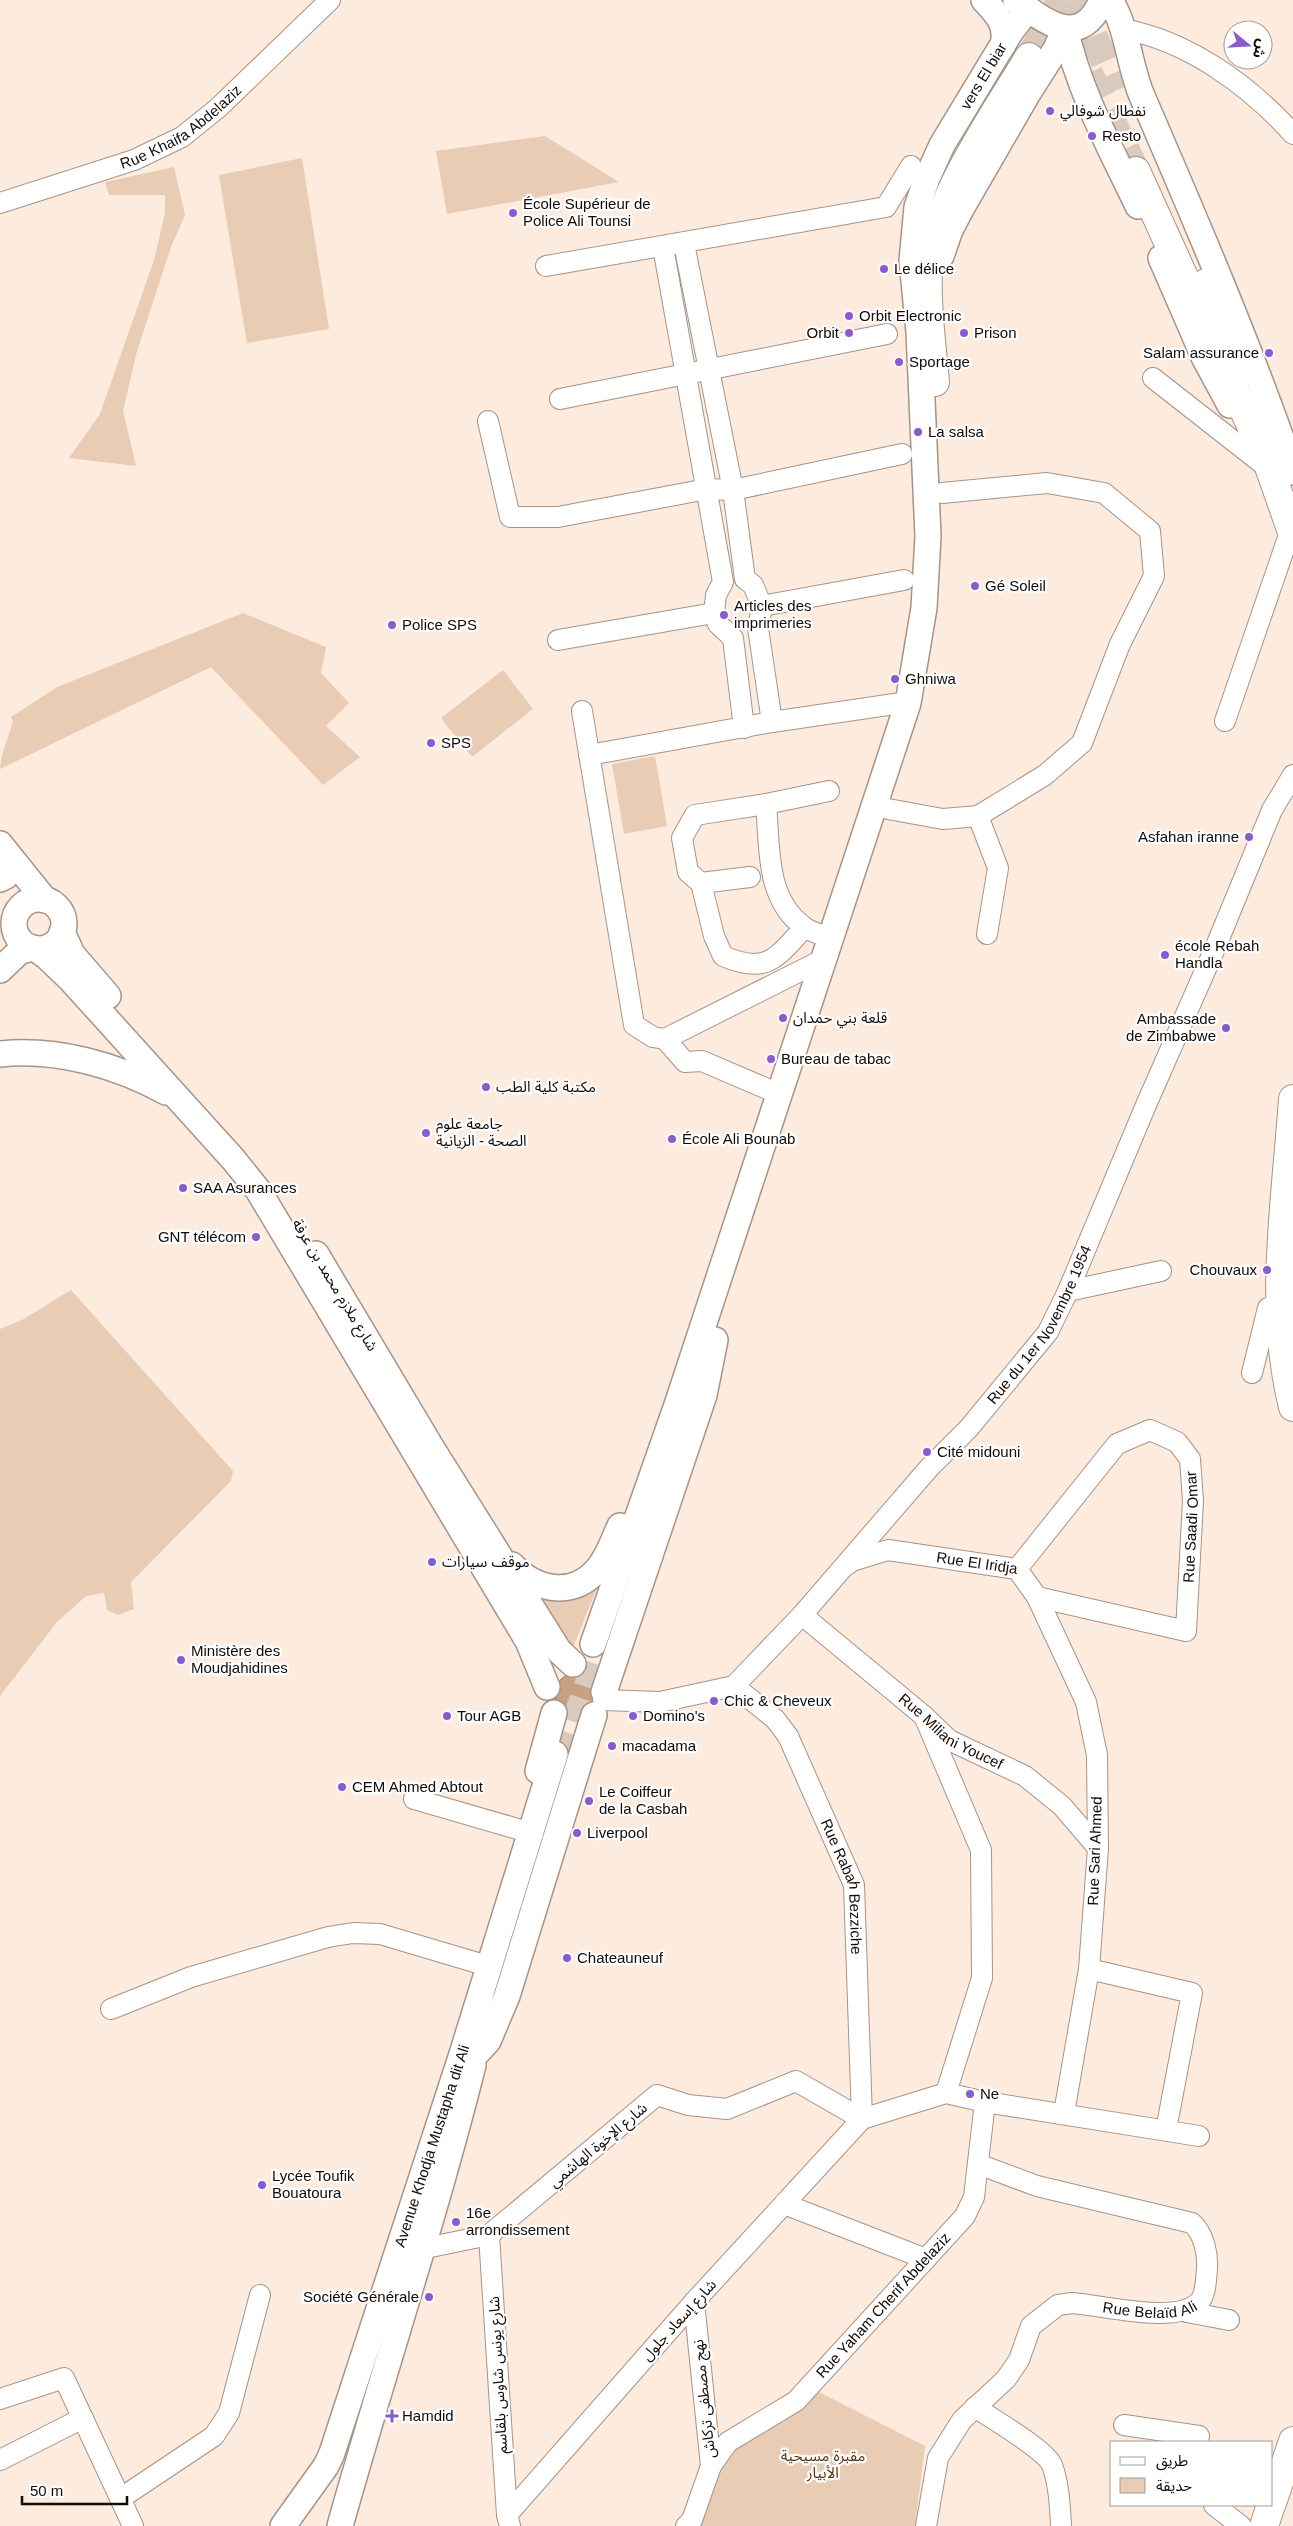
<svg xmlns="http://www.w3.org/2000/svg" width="1293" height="2526" font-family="Helvetica,'Noto Sans Arabic',sans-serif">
  <rect width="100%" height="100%" fill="#fdebdd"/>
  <!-- green -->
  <g fill="#e9ccb4">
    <path d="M 1043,0 L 1087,0 C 1075,15 1053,19 1043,0 Z"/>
    <path d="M 545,136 L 619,182 L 447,214 L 436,151 Z"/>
    <path d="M 302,158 L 329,329 L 247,343 L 219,175 Z"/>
    <path d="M 174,167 L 185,215 L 171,247 L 137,351 L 123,411 L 136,466 L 69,458 L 100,414 L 154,260 L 165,213 L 165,195 L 109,195 L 105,182 Z"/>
    <path d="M 243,613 L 326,647 L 321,673 L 349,703 L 326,726 L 360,757 L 323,785 L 211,667 L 0,769 L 2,755 L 13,722 L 11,717 L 57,687 Z"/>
    <path d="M 503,670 L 533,709 L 472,757 L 441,718 Z"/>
    <path d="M 655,756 L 667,826 L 624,834 L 612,764 Z"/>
    <path d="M 71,1290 L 233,1471 L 231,1481 L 131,1582 L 134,1609 L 118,1615 L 107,1610 L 104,1593 L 86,1596 L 57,1622 L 0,1696 L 0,1329 L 22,1320 Z"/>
    <path d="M 601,1578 L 574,1645 L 568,1644 L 535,1595 C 563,1606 577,1591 601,1578 Z"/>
    <path d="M 815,2390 L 925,2446 L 915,2526 L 696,2526 L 716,2473 L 736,2445 Z"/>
  </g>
  <!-- water -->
  <circle fill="#c7a184" stroke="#90745e" cx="576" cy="1694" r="21"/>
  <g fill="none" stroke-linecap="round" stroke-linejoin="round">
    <!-- major-tunnel -->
    <path stroke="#dac9bd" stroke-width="25" stroke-dasharray="25 12" stroke-linecap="butt" d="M 562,1757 L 600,1646"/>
    <!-- highway-tunnel -->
    <g stroke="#dac9bd" stroke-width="28" stroke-dasharray="28 14" stroke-linecap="butt">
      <path d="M 1048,0 L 1069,32 L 1136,171"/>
      <path d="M 1072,0 L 1091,30 L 1117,90"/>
      <path d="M 1029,57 L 1063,1"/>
    </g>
    <!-- minor casing -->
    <g stroke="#a59487" stroke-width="22">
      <g id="minor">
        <path d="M 1122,29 C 1187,40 1249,85 1293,134"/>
        <path id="s1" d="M 0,203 L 134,160 L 182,137 L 218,108 L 330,0"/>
        <path d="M 684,244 L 733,490 L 745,579 L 753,585 L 762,606 L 758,628 L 772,722"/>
        <path d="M 663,247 L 723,582 L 716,595 L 714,613 L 718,624 L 733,638 L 744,728"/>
        <path d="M 546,266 L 886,207 L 911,166"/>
        <path d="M 1153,378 L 1264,465"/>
        <path d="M 560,399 L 887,334"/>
        <path d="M 488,421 L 510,517 L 558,517 L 707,489 L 733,490 L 902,454"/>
        <path d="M 762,606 L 904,580"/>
        <path d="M 558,640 L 714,613"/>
        <path d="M 582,711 L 634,1025 L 653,1037 L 665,1039 L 824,959"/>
        <path d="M 1225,721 L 1291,529"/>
        <path d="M 589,755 L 772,722 L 908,702"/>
        <path d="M 766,804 C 770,846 765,898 803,926 C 810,932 822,935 831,938"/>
        <path d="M 888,809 L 943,819 L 978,816 L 1045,775 L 1082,743 L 1120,644 L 1154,576 L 1150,531 L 1104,493 L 1047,483 L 942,493"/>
        <path d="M 978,816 L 998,868 L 987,934"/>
        <path d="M 750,877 L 701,883 L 688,872 L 682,838 L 695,815 L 766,804 L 829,791"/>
        <path d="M 701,883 L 714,936 L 723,956 C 767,975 776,958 804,928"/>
        <path d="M 665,1039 L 685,1062 L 702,1061 L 779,1094"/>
        <path d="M 1068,1291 L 1161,1271"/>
        <path d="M 1252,1373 L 1268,1308"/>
        <path id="s2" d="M 847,1565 L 852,1561 L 888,1550 L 1017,1569 L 1037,1597 L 1186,1631 L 1193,1501 L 1190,1459 L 1177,1442 L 1150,1430 L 1117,1444 L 1017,1569"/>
        <path d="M 1037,1597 L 1086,1702 L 1097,1755 L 1098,1848 L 1089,1969 L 1064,2113"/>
        <path id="s3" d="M 802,1615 L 924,1716 L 949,1740 L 1025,1776 L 1062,1806 L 1098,1848"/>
        <path id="s4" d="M 734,1686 L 775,1719 L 788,1736 L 854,1885 L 862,2119"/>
        <path id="s5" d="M 603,1700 L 660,1702 L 734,1686 L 802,1615 L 929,1468 L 969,1428 L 1048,1332 L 1068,1291 L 1146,1105 L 1216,946 L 1272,810 L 1293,775"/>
        <path d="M 924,1716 L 981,1850 L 982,1978 L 946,2093"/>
        <path d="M 414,1799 L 521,1830"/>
        <path d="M 1089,1969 L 1192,1993 L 1166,2130"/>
        <path d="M 111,2009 L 191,1977 L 328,1937 L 353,1933 L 380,1934 L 481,1964"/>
        <path d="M 784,2204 L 926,2259"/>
        <path d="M 489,2235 L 507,2515"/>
        <path d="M 421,2249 L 489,2235 L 657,2095 L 688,2105 L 727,2109 L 796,2081 L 862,2119"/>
        <path d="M 694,2302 L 711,2466"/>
        <path d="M 1187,2312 L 1229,2320"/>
        <path d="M 0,2399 L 64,2378 L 133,2526"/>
        <path d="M 975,2407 C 992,2419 1045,2449 1052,2465 C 1059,2484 1060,2506 1061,2526"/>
        <path d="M 1124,2425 L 1199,2436 L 1198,2442"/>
        <path d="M 0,2460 L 83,2418"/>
        <path d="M 121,2498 L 214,2436 L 229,2413 L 260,2295"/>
        <path d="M 1214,2505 L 1241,2526"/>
        <path d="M 510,2526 L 507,2515 L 694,2302 L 862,2119 L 946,2093 L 985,2102 L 1199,2136"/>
        <path id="s6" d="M 686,2526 L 692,2520 L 711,2466 L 728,2442 L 796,2401 L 965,2216 L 974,2197 L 985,2102"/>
        <path id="s7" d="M 926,2526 L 938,2458 L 962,2420 L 1006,2379 L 1019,2360 L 1031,2326 L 1058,2305 L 1072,2303 C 1103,2305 1177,2325 1199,2302 C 1206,2295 1206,2279 1207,2269 C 1208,2254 1204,2234 1192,2223 L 1037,2186 L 978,2164"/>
      </g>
    </g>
    <!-- major casing -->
    <g stroke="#a59487" stroke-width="28">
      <g id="major">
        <path d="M 984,0 C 997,14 1008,25 1003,45"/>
        <path d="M 1016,0 C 1045,22 1081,50 1102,0"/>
        <path d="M 1110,0 C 1128,28 1129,66 1142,96 C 1196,221 1249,344 1293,472"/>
        <path d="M 1065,28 C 1079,92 1110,147 1138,206"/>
        <path d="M 941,256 L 950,230 L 961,209 L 1028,93 L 1056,49 L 1065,28"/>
        <path d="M 1161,258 L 1204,357 L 1230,405"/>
        <path d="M 0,844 L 45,900"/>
        <path d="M 0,879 L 6,876 C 12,864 6,857 0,846"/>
        <circle cx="39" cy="924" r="25"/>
        <path d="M 62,932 L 72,954 L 108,996"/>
        <path d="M 36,949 L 47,957 L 72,981 L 233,1159 L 258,1190 L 528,1641 L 547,1687"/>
        <path d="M 0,970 L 20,951 L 33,948"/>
        <path d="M 0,1054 C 56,1048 117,1065 166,1092"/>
        <path d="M 316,1254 L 431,1447 L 559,1651 L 573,1664"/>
        <path d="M 512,1565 C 535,1590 571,1598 596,1571 C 608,1558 613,1541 620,1526"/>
        <path id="s8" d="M 593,1644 L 677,1405 L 908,703 L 924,608 L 928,536 L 919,332 L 912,261 L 917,207 L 927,178 L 942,145 L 1011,31 L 1028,9"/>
        <path d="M 604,1692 L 704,1395 L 715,1340"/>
        <path d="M 538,1771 L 554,1713"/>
        <path d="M 476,2054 L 488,2041 L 507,1996 L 594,1715"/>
        <path id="s9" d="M 283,2526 L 326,2466 L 332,2453 L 462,2054 L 555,1754"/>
        <path d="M 340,2526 C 383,2372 434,2220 473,2065"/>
      </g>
    </g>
    <!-- highway casing -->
    <g stroke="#a59487" stroke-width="30">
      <g id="highway">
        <path d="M 1136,171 L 1267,461 L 1293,535"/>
        <path d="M 1206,283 L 1246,371"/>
        <path d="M 935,382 C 932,346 926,308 928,272 C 933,200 993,118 1029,57"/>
        <path d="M 1293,1099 C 1286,1202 1268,1306 1293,1407"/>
        <path d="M 1272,2503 L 1293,2441"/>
        <path d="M 1264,2526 L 1271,2505"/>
      </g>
    </g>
    <!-- minor -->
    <use href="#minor" stroke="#fff" stroke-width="20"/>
    <!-- major -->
    <use href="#major" stroke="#fff" stroke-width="25"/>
    <!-- highway -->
    <use href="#highway" stroke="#fff" stroke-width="28"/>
  </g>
  <!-- markers -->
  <g fill="#8a5ad3" stroke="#fff" stroke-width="2">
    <circle cx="1050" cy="111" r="5"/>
    <circle cx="1092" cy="136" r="5"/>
    <circle cx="513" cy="213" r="5"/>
    <circle cx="884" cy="269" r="5"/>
    <circle cx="849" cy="316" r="5"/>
    <circle cx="849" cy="333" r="5"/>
    <circle cx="964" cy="333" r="5"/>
    <circle cx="1269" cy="353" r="5"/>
    <circle cx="899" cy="362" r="5"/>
    <circle cx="918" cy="432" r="5"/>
    <circle cx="975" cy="586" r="5"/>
    <circle cx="724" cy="615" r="5"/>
    <circle cx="392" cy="625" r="5"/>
    <circle cx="895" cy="679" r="5"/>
    <circle cx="431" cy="743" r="5"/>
    <circle cx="1249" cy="837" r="5"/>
    <circle cx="1165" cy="955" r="5"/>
    <circle cx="783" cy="1018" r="5"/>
    <circle cx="1226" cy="1028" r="5"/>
    <circle cx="771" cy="1059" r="5"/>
    <circle cx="486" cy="1087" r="5"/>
    <circle cx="426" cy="1133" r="5"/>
    <circle cx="672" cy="1139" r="5"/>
    <circle cx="183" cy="1188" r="5"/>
    <circle cx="256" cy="1237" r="5"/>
    <circle cx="1267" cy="1270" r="5"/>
    <circle cx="927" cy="1452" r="5"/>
    <circle cx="432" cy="1562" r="5"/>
    <circle cx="181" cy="1660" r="5"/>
    <circle cx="714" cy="1701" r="5"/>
    <circle cx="447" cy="1716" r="5"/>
    <circle cx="633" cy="1716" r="5"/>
    <circle cx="612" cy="1746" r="5"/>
    <circle cx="342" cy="1787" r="5"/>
    <circle cx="589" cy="1801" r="5"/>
    <circle cx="577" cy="1833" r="5"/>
    <circle cx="567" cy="1958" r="5"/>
    <circle cx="970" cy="2094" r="5"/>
    <circle cx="262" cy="2185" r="5"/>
    <circle cx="456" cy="2222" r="5"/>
    <circle cx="429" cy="2297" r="5"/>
    <path d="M389.5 2408.5h5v5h5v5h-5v5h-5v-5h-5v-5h5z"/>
  </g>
  <g text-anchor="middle" stroke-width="4.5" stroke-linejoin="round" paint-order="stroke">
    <!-- street labels -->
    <g font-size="15" fill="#110b07" stroke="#fff">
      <text dy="5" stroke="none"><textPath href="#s8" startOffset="1638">vers El biar</textPath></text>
      <text dy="5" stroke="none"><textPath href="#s1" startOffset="198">Rue Khaifa Abdelaziz</textPath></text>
      <text transform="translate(335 1285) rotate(59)" y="5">شارع ملازم محمد بن عرفة</text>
      <text dy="5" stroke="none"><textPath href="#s5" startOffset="608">Rue du 1er Novembre 1954</textPath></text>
      <text dy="5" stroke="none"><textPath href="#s2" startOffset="466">Rue Saadi Omar</textPath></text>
      <text dy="5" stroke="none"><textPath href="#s2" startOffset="134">Rue El Iridja</textPath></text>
      <text dy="5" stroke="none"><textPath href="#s3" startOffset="190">Rue Miliani Youcef</textPath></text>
      <text transform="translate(1095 1851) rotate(-88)" y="5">Rue Sari Ahmed</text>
      <text dy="5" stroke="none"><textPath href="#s4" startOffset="236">Rue Rabah Bezziche</textPath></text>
      <text transform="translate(598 2145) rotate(-40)" y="5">شارع الإخوة الهاشمي</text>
      <text dy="5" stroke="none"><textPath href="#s9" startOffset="411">Avenue Khodja Mustapha dit Ali</textPath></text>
      <text dy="5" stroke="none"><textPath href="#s7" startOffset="360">Rue Belaïd Ali</textPath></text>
      <text dy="5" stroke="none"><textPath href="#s6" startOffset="304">Rue Yaham Cherif Abdelaziz</textPath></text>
      <text transform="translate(679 2320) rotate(-48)" y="5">شارع إسعاد جلول</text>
      <text transform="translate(498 2375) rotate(-93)" y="5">شارع يونس شاوس بلقاسم</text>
      <text transform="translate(704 2399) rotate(-96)" y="5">نهج مصطفى تركاش</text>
    </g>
    <!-- poi labels -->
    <g font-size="15" fill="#110b07" stroke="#fff" text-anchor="start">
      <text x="1060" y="116">نفطال شوفالي</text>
      <text x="1102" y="141">Resto</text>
      <text x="523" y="209">École Supérieur de<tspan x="523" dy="17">Police Ali Tounsi</tspan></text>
      <text x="894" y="274">Le délice</text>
      <text x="859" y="321">Orbit Electronic</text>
      <text x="839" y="338" text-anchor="end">Orbit</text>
      <text x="974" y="338">Prison</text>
      <text x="1259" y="358" text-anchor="end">Salam assurance</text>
      <text x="909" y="367">Sportage</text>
      <text x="928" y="437">La salsa</text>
      <text x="985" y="591">Gé Soleil</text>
      <text x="734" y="611">Articles des<tspan x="734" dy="17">imprimeries</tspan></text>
      <text x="402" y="630">Police SPS</text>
      <text x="905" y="684">Ghniwa</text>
      <text x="441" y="748">SPS</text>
      <text x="1239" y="842" text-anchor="end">Asfahan iranne</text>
      <text x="1175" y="951">école Rebah<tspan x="1175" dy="17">Handla</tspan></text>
      <text x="793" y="1023">قلعة بني حمدان</text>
      <text x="1216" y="1024" text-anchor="end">Ambassade<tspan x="1216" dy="17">de Zimbabwe</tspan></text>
      <text x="781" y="1064">Bureau de tabac</text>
      <text x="496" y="1092">مكتبة كلية الطب</text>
      <text x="436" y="1129">جامعة علوم<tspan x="436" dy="17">الصحة - الزيانية</tspan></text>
      <text x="682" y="1144">École Ali Bounab</text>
      <text x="193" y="1193">SAA Asurances</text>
      <text x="246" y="1242" text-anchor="end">GNT télécom</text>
      <text x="1257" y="1275" text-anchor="end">Chouvaux</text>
      <text x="937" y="1457">Cité midouni</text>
      <text x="442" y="1567">موقف سيارات</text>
      <text x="191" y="1656">Ministère des<tspan x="191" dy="17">Moudjahidines</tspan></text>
      <text x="724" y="1706">Chic &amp; Cheveux</text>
      <text x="457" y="1721">Tour AGB</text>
      <text x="643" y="1721">Domino's</text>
      <text x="622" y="1751">macadama</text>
      <text x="352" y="1792">CEM Ahmed Abtout</text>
      <text x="599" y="1797">Le Coiffeur<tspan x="599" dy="17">de la Casbah</tspan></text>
      <text x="587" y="1838">Liverpool</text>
      <text x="577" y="1963">Chateauneuf</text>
      <text x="980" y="2099">Ne</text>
      <text x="272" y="2181">Lycée Toufik<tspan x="272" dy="17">Bouatoura</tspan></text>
      <text x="466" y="2218">16e<tspan x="466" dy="17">arrondissement</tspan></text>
      <text x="419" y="2302" text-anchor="end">Société Générale</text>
      <text x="402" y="2421">Hamdid</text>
    </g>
    <!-- park labels -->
    <g font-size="15" fill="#56300c" stroke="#fff">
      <text x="823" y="2461">مقبرة مسيحية<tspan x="823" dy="17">الأبيار</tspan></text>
    </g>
  </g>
  <!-- legend -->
  <rect x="1110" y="2441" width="162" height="65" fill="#ffffff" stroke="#a09d9c"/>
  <rect x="1120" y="2457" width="25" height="8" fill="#ffffff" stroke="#a09d9c"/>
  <text x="1156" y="2466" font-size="15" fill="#110b07">طريق</text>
  <rect x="1120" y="2478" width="25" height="15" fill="#e9ccb4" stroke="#a09d9c"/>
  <text x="1156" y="2491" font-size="15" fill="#110b07">حديقة</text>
  <!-- north arrow -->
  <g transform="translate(1248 45) rotate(108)"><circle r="24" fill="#ffffff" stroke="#a09d9c"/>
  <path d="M0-4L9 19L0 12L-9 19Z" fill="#8a5ad3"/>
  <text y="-8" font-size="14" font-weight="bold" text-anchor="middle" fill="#110b07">ش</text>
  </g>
  <!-- scale -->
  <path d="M22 2496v8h105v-8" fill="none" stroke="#110b07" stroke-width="2.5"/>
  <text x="30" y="2496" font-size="15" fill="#110b07" stroke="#ffffff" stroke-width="4" paint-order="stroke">50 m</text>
</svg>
